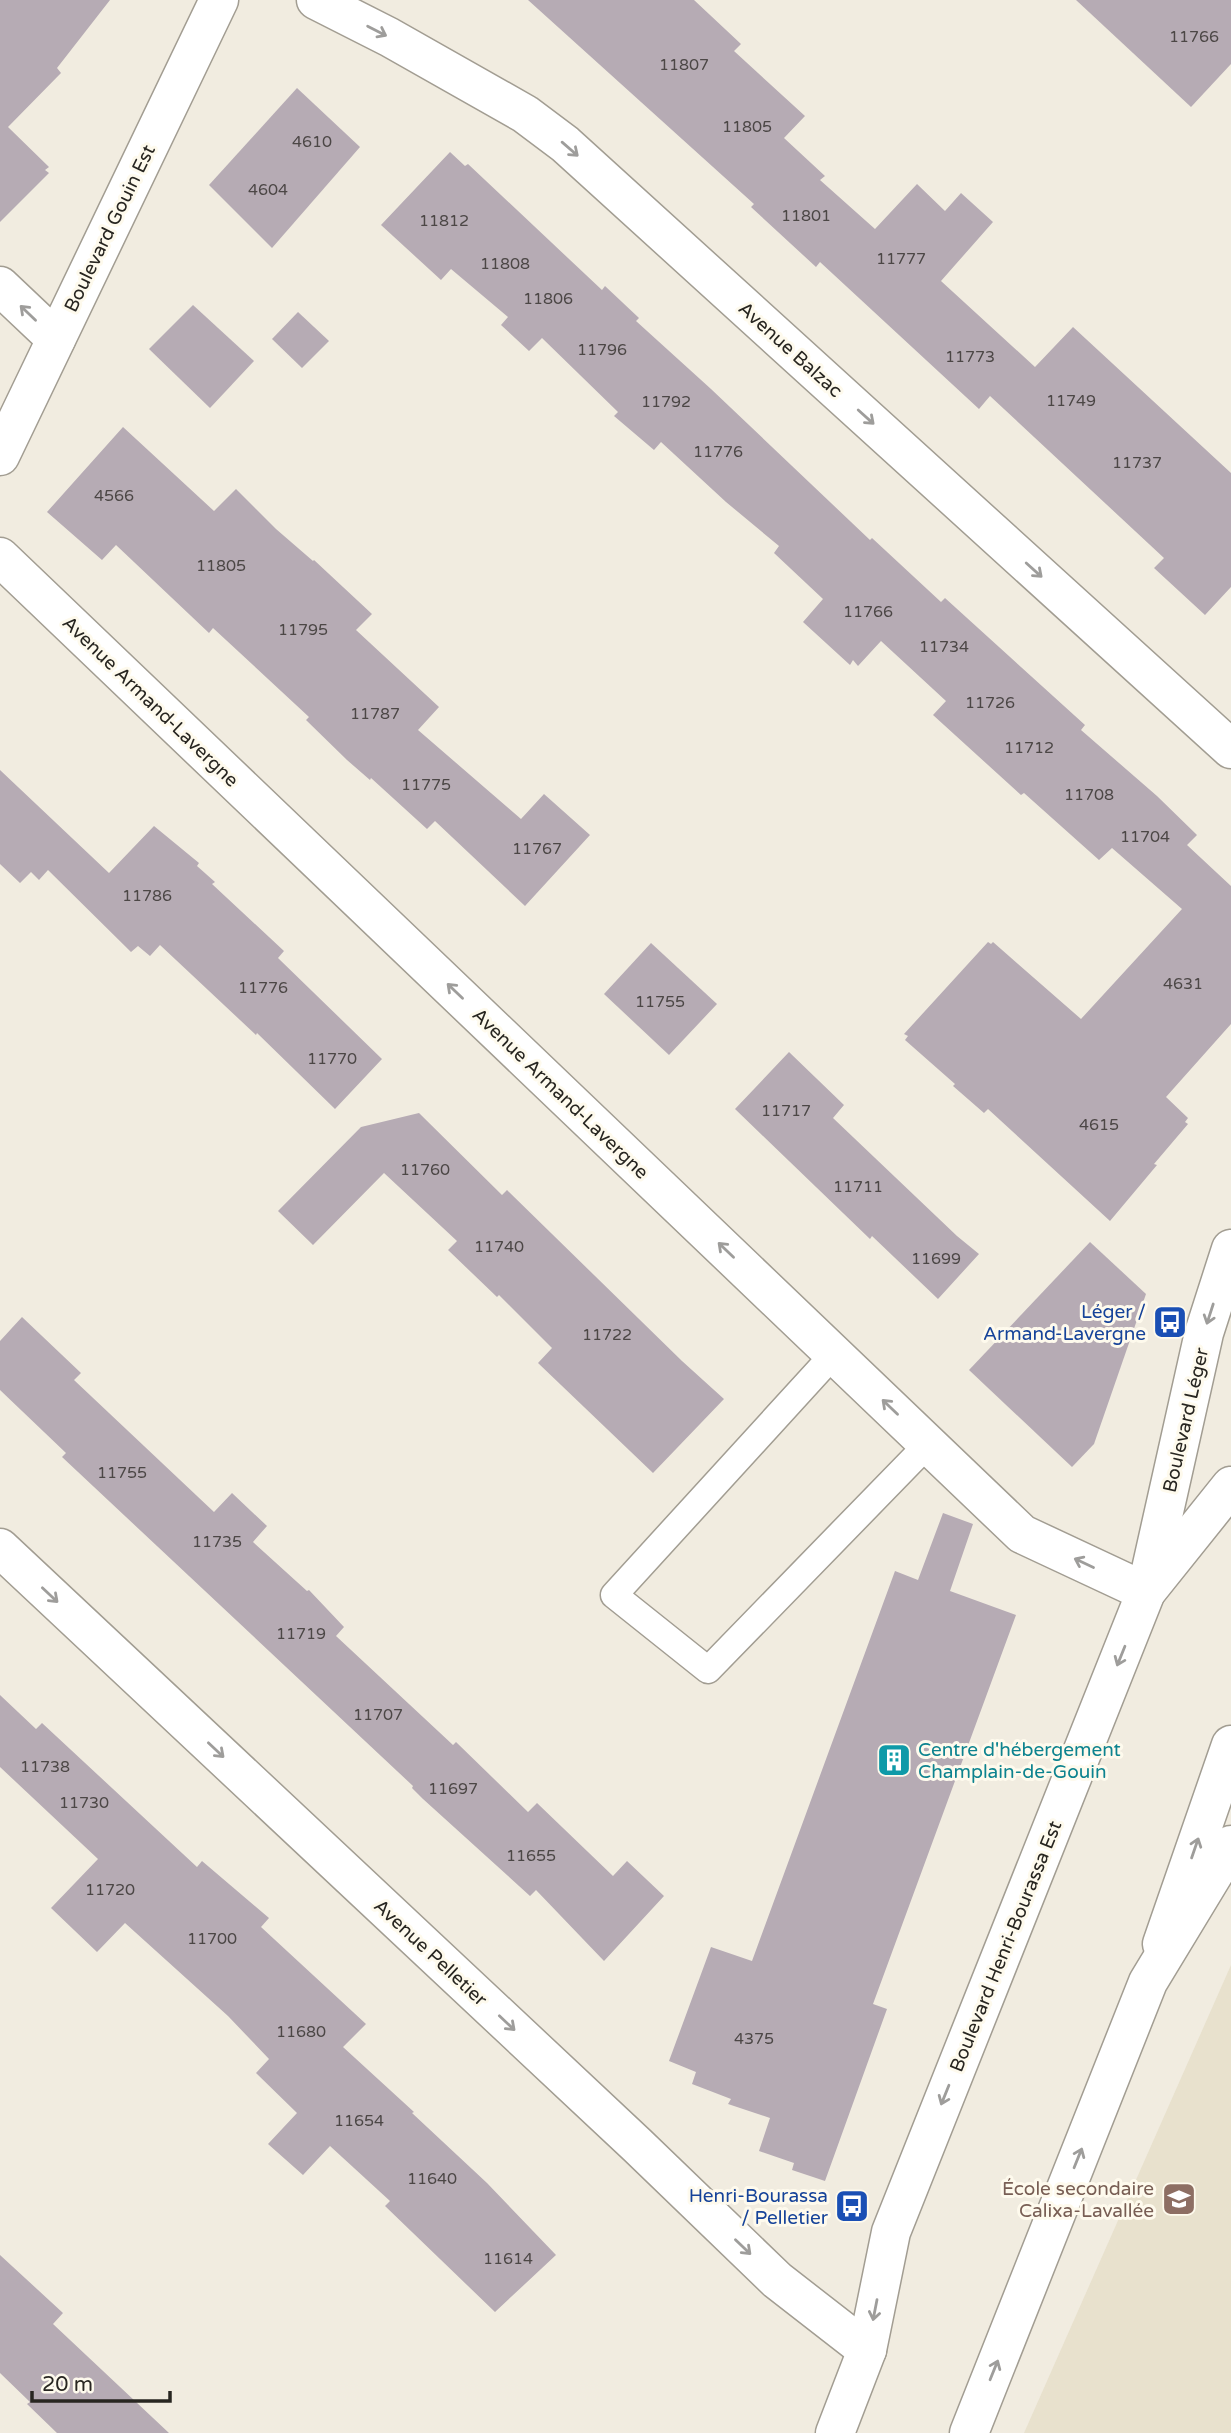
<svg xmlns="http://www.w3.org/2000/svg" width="1231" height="2433" font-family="'Varela Round',sans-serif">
  <rect width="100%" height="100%" fill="#f1ece0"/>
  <!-- built -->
  <path fill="#e8e1cd" d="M 1231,1965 L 1231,2433 L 1024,2433 Z"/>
  <!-- building -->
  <g fill="#b6abb4">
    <path d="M 0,0 L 110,0 L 57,68 L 61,73 L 8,127 L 49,167 L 45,170 L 49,173 L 0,222 Z"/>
    <path d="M 528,0 L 694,0 L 741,44 L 734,51 L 805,116 L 784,138 L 825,176 L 820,180 L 875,229 L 917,184 L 945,211 L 961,193 L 993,222 L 941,281 L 1035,367 L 1073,327 L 1231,473 L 1231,587 L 1205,615 L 1154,568 L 1164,558 L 990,396 L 979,409 L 820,262 L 816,267 L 751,207 L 754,204 Z"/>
    <path d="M 1076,0 L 1231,0 L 1231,64 L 1191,107 Z"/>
    <path d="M 297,88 L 360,147 L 272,248 L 209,185 Z"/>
    <path d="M 450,152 L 465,166 L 468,164 L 602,290 L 605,286 L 639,318 L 636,321 L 711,389 L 870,540 L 872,538 L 941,602 L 945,598 L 1085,725 L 1081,730 L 1157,796 L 1197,835 L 1187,845 L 1231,886 L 1231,1024 L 1166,1097 L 1188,1118 L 1185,1122 L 1188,1124 L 1154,1164 L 1157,1165 L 1110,1221 L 988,1109 L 984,1113 L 953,1086 L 955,1084 L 905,1040 L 908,1036 L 904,1034 L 988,942 L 991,944 L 993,942 L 1081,1019 L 1182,909 L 1112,848 L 1099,860 L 1024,793 L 1021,795 L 933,715 L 946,701 L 881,641 L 858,666 L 853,660 L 850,665 L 803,622 L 823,599 L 774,553 L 779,546 L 726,502 L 661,442 L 654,450 L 614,416 L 618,412 L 542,338 L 529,351 L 501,325 L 508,317 L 451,269 L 441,280 L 381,225 Z"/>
    <path d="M 193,305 L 254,361 L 210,408 L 149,349 Z"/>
    <path d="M 298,312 L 329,341 L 302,368 L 272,339 Z"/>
    <path d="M 123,427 L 214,511 L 236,489 L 276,529 L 313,561 L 314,560 L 372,614 L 356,630 L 439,707 L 418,730 L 521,819 L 544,794 L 590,835 L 525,906 L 435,821 L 427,829 L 371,778 L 370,780 L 347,760 L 306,720 L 309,717 L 213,628 L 209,633 L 116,545 L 102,560 L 47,512 Z"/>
    <path d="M 0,770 L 109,873 L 154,826 L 199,863 L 197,866 L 215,882 L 212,884 L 284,951 L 278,958 L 382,1059 L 335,1109 L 257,1033 L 256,1035 L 160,945 L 150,956 L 138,946 L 131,952 L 48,870 L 39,880 L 31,872 L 20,883 L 0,864 Z"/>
    <path d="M 651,943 L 717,1004 L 669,1055 L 604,994 Z"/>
    <path d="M 789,1052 L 844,1105 L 833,1118 L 957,1236 L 979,1254 L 938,1299 L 872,1236 L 870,1239 L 735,1109 Z"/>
    <path d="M 419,1113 L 502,1195 L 507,1190 L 682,1361 L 724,1399 L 653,1473 L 538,1363 L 552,1348 L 499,1295 L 497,1297 L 448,1250 L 457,1241 L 384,1173 L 313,1245 L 278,1211 L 361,1127 Z"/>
    <path d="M 1090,1242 L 1146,1294 L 1094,1444 L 1072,1467 L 969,1370 Z"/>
    <path d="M 22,1317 L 81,1373 L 74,1380 L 214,1512 L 232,1493 L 267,1526 L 253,1542 L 307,1591 L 309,1590 L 344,1627 L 336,1636 L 453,1745 L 456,1742 L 528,1812 L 537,1803 L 613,1876 L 627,1861 L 664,1896 L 604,1961 L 536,1890 L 530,1896 L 423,1799 L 412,1788 L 413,1786 L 62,1457 L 66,1453 L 0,1390 L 0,1341 Z"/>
    <path d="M 943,1513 L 973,1524 L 950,1591 L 1016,1615 L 873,2004 L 887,2009 L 825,2181 L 792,2170 L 794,2163 L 759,2151 L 770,2118 L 728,2104 L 731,2099 L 692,2084 L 696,2072 L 669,2061 L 711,1947 L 752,1961 L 895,1571 L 918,1580 Z"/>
    <path d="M 0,1695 L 36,1729 L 42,1723 L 197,1867 L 202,1861 L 269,1918 L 261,1927 L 366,2024 L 343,2047 L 414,2112 L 412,2113 L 487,2183 L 556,2255 L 495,2312 L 385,2206 L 390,2201 L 330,2146 L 303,2175 L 268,2144 L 297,2113 L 256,2073 L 269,2059 L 228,2016 L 125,1923 L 97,1952 L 51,1908 L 98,1859 L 0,1767 Z"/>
    <path d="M 0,2255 L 63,2313 L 53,2324 L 169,2433 L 57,2433 L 27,2404 L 30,2402 L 0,2373 Z"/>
  </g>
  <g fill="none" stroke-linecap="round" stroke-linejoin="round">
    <!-- service casing -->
    <g stroke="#a29d92" stroke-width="29">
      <path id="service" d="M 834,1354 L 614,1595 L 708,1670 L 928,1444"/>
    </g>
    <!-- minor casing -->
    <g stroke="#a29d92" stroke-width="41">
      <g id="minor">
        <path d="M 316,0 L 389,37 L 525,114 L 565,144 L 1231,749"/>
        <path d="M 0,286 L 56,339"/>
        <path d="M 0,557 L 1022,1534 L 1146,1592"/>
        <path d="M 0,1548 L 637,2145 L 777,2280 L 867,2350"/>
      </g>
    </g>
    <!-- tertiary casing -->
    <g stroke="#a29d92" stroke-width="41">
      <path id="tertiary" d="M 0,456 L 219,0"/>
    </g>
    <!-- secondary casing -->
    <g stroke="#a29d92" stroke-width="41">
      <g id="secondary">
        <path d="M 1146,1592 L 1204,1333 L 1231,1249"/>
        <path d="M 1162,1944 L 1231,1745"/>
      </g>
    </g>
    <!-- primary casing -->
    <g stroke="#a29d92" stroke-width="41">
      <g id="primary">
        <path d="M 835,2433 L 867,2350 L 891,2232 L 1146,1592 L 1231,1486"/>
        <path d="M 969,2433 L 1148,1982 L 1231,1845"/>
      </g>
    </g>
    <!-- service -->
    <use href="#service" stroke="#fff" stroke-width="26"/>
    <!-- minor -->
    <use href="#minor" stroke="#fff" stroke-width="38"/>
    <!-- tertiary -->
    <use href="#tertiary" stroke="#fff" stroke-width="38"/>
    <!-- secondary -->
    <use href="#secondary" stroke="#fff" stroke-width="38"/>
    <!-- primary -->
    <use href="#primary" stroke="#fff" stroke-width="38"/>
  </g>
  <!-- one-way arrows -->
  <defs><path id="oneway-shaft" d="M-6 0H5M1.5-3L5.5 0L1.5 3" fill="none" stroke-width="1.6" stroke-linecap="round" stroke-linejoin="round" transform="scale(1.75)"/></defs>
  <g stroke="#9e9d9b">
    <use href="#oneway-shaft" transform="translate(377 31) rotate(27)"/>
    <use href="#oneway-shaft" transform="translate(570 149) rotate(41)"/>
    <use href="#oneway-shaft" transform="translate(28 313) rotate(-136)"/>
    <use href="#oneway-shaft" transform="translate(866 417) rotate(42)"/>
    <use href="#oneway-shaft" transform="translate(1034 570) rotate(42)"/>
    <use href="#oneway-shaft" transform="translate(455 991) rotate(-136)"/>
    <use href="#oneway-shaft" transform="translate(726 1250) rotate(-136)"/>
    <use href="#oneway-shaft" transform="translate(1210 1314) rotate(108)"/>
    <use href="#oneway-shaft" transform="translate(890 1407) rotate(-136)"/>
    <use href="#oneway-shaft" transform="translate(1084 1563) rotate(-155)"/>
    <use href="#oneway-shaft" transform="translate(50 1595) rotate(43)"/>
    <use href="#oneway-shaft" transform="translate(1121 1656) rotate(112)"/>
    <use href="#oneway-shaft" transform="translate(216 1750) rotate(43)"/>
    <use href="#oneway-shaft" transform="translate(1195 1848) rotate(-71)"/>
    <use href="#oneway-shaft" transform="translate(507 2023) rotate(43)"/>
    <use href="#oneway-shaft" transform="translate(945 2095) rotate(112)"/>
    <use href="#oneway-shaft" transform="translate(1078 2158) rotate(-68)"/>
    <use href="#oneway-shaft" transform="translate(743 2247) rotate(44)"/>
    <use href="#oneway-shaft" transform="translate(875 2310) rotate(101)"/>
    <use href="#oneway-shaft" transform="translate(994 2370) rotate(-68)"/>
  </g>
  <!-- icons -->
  <defs>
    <g id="bus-square" transform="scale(1.75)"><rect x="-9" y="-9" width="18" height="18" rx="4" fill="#1a4fb4" stroke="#fefaed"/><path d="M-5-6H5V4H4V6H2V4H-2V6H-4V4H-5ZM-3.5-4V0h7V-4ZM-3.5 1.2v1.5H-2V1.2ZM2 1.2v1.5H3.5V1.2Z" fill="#fff"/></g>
    <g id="building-square" transform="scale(1.75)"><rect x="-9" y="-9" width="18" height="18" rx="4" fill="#0f9aa8" stroke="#fefaed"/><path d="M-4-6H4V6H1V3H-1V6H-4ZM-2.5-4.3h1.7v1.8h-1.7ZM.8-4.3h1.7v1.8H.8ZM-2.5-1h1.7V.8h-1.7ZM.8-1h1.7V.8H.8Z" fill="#fff"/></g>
    <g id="school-square" transform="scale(1.75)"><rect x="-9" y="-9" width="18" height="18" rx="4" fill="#8d6e63" stroke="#fefaed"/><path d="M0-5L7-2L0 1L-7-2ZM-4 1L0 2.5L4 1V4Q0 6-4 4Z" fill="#fff"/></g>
  </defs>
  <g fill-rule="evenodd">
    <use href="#bus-square" x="1170" y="1322"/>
    <use href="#building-square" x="894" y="1760"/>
    <use href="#school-square" x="1179" y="2199"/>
    <use href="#bus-square" x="852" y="2206"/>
  </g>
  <g text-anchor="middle" stroke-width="6" stroke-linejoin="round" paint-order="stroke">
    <!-- number labels -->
    <g font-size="16" fill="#4c4746">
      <text x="1194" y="42">11766</text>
      <text x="684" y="70">11807</text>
      <text x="747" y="132">11805</text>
      <text x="312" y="147">4610</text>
      <text x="268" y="195">4604</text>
      <text x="806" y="221">11801</text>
      <text x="444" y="226">11812</text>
      <text x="901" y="264">11777</text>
      <text x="505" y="269">11808</text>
      <text x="548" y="304">11806</text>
      <text x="602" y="355">11796</text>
      <text x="970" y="362">11773</text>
      <text x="1071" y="406">11749</text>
      <text x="666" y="407">11792</text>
      <text x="718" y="457">11776</text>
      <text x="1137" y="468">11737</text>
      <text x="114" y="501">4566</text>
      <text x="221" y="571">11805</text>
      <text x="868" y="617">11766</text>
      <text x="303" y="635">11795</text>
      <text x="944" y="652">11734</text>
      <text x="990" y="708">11726</text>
      <text x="375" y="719">11787</text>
      <text x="1029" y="753">11712</text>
      <text x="426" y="790">11775</text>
      <text x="1089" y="800">11708</text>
      <text x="1145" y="842">11704</text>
      <text x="537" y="854">11767</text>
      <text x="147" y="901">11786</text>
      <text x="1183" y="989">4631</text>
      <text x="263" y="993">11776</text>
      <text x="660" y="1007">11755</text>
      <text x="332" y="1064">11770</text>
      <text x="786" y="1116">11717</text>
      <text x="1099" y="1130">4615</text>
      <text x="425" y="1175">11760</text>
      <text x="858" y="1192">11711</text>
      <text x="499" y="1252">11740</text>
      <text x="936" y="1264">11699</text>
      <text x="607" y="1340">11722</text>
      <text x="122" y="1478">11755</text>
      <text x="217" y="1547">11735</text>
      <text x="301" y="1639">11719</text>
      <text x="378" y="1720">11707</text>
      <text x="45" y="1772">11738</text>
      <text x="453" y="1794">11697</text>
      <text x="84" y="1808">11730</text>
      <text x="531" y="1861">11655</text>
      <text x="110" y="1895">11720</text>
      <text x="212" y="1944">11700</text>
      <text x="301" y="2037">11680</text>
      <text x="754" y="2044">4375</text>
      <text x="359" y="2126">11654</text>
      <text x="432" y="2184">11640</text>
      <text x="508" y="2264">11614</text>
    </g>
    <!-- street labels -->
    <g font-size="19" fill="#282621" stroke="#fefaed">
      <text transform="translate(109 228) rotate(-64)" y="7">Boulevard Gouin Est</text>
      <text transform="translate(791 349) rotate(42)" y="7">Avenue Balzac</text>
      <text transform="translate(151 701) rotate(44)" y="7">Avenue Armand-Lavergne</text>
      <text transform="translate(561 1093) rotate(44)" y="7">Avenue Armand-Lavergne</text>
      <text transform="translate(1185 1420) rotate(-77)" y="7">Boulevard Léger</text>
      <text transform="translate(1005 1946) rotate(-68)" y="7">Boulevard Henri-Bourassa Est</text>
      <text transform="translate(431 1952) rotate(43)" y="7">Avenue Pelletier</text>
    </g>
    <!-- transit labels -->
    <g font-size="19" fill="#164399" stroke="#fefaed" text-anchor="end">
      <text x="1146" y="1318">Léger /<tspan x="1146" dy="22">Armand-Lavergne</tspan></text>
      <text x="828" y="2202">Henri-Bourassa<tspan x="828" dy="22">/ Pelletier</tspan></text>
    </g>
    <!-- culture labels -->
    <g font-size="19" fill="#0d838f" stroke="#fefaed" text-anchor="start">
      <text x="918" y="1756">Centre d'hébergement<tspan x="918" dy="22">Champlain-de-Gouin</tspan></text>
    </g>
    <!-- education labels -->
    <g font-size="19" fill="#785e54" stroke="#fefaed" text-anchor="end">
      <text x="1154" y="2195">École secondaire<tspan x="1154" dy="22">Calixa-Lavallée</tspan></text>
    </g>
  </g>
  <!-- scale -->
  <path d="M32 2391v10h138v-10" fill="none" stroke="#282621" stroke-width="3.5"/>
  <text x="42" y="2391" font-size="21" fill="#282621" stroke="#fefaed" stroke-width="5" paint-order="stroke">20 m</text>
</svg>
